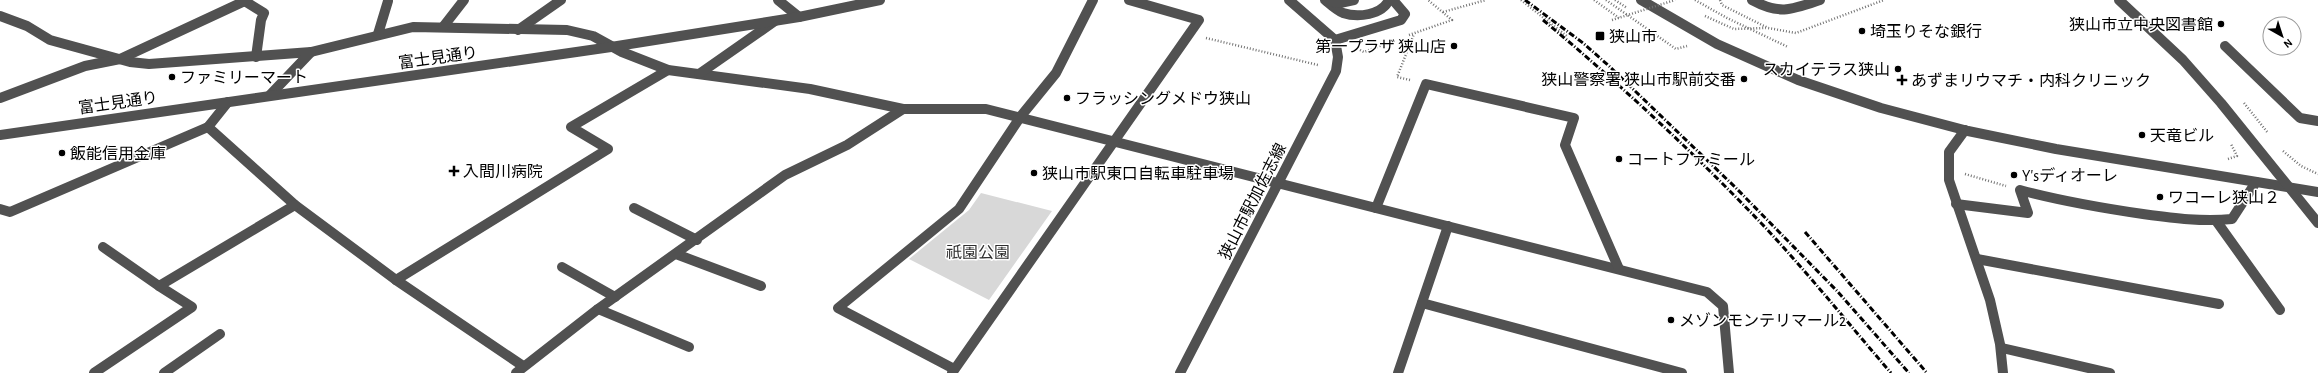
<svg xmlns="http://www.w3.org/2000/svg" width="2318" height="373" font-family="'Alegreya Sans','Noto Sans JP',sans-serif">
  <rect width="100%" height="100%" fill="#fff"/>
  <!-- green -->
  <path fill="#d8d8d8" d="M 981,193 L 1052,211 L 989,300 L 909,259 L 969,210 Z"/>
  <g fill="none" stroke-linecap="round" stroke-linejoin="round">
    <!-- path -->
    <g stroke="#737373" stroke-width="2.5" stroke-dasharray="1 2" stroke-linecap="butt">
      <path d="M 1521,0 L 1568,37"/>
      <path d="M 1594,0 L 1619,18"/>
      <path d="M 1606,0 L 1676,49 L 1687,46"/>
      <path d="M 1615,0 L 1627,8"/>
      <path d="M 1720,0 L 1722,5 L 1768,28 L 1796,33 L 1884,0"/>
      <path d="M 1443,12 L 1486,0"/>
      <path d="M 1705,16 L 1734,29 L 1766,28"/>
      <path d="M 1409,35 L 1452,20 L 1428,0"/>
      <path d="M 1206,38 L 1318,65"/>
      <path d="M 1360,50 L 1364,52 L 1393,41"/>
      <path d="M 1410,80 L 1397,77 L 1414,34"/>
      <path d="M 2244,103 L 2268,133"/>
      <path d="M 2283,151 L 2301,166 L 2318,174"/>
      <path d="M 2228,159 L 2237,156 L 2231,144"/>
      <path d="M 1965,174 L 2006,186"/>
    </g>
    <!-- minor -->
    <g stroke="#515151" stroke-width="10">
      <path d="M 243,0 L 264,13 L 261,20 L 256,57"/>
      <path d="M 778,0 L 799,17"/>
      <path d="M 1289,0 L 1335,40"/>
      <path d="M 1325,0 C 1331,5 1336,10 1343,13 C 1358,18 1382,15 1389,0"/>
      <path d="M 1641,0 L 1717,44 L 1798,80 L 1881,108 L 1968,131 L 2056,149 L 2318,192"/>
      <path d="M 1752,0 C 1780,15 1791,10 1820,0"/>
      <path d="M 2119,0 L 2183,60 L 2221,103 L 2318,223"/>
      <path d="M 1327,1 L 1340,3 L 1354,0"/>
      <path d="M 0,16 L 27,26 L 50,40 L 130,62 L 149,64 L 311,52 L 413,27 L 567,30 L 593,36 L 622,52 L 668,70 L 810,89 L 903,109 L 986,109 L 1707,292 L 1723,306 L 1729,373"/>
      <path d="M 443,27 L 464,0"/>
      <path d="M 518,30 L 561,0"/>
      <path d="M 378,34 L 388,1"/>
      <path d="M 1335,40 L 1401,20 L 1405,14 L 1393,0"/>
      <path d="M 2225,46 L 2300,118 L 2318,121"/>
      <path d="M 699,74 L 775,21"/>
      <path d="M 270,95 L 311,52"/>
      <path d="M 0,98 L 85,66 L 120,59 L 247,0"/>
      <path d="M 228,102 L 208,127 L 295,205 L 396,280 L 523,366"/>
      <path d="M 1965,130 L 1949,152 L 1949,180 L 1990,300 L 2000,344 L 2003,373"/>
      <path d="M 0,135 L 611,47 L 799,17 L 880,0"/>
      <path d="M 1956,204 L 2028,213 L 2020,190 C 2061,201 2102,208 2143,214 C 2173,218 2202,222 2232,219 L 2256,182"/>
      <path d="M 634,208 L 697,240"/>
      <path d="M 1376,208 L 1426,84 L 1574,118 L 1565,145 L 1619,269"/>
      <path d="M 0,209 L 10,212 L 208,127"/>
      <path d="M 2217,222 L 2280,310"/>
      <path d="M 103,247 L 159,286"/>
      <path d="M 676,254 L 761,286"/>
      <path d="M 1977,259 L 2219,304"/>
      <path d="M 562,267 L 615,297"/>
      <path d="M 396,280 L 608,149 L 571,127 L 668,70"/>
      <path d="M 1422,303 L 1682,373"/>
      <path d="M 598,309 L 689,347"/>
      <path d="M 2002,348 L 2110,373"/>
      <path d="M 954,369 L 838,308 L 959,209 L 1021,116 L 1056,73 L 1093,0"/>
      <path d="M 94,373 L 192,307 L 159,286 L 295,205"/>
      <path d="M 164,373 L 220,334"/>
      <path d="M 516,373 L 598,309 L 785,175 L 847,145 L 903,109"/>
      <path d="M 952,373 L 1199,20 L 1129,0"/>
      <path d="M 1180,373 L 1336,71 L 1338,57 L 1335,40"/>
      <path d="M 1398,373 L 1448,226"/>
    </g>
    <!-- rail -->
    <g stroke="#000" stroke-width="3" stroke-dasharray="6 2 1 2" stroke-linecap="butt">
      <path d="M 1525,0 L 1583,43 L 1609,66 L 1735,187 L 1838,292 L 1909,373"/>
      <path d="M 1543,20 C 1620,84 1693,152 1762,224 C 1807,272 1848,323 1891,373"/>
      <path d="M 1805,232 L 1927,373"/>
    </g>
    <!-- path-bridge -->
    <g stroke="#737373" stroke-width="2.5" stroke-dasharray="1 2" stroke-linecap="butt">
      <path d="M 1695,0 L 1727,18 L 1788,47"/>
      <path d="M 1612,20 L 1675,0"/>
    </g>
  </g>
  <!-- markers -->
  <g fill="#000" stroke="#fff" stroke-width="1.5">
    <circle cx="2221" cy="24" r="4"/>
    <circle cx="1862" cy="31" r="4"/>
    <rect x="1595" y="31" width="10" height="10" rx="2"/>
    <circle cx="1454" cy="46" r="4"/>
    <circle cx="1898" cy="69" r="4"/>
    <circle cx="172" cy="77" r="4"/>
    <circle cx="1744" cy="79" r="4"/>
    <path d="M1900 74h4v4h4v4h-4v4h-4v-4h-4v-4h4z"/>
    <circle cx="1067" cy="98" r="4"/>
    <circle cx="2142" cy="135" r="4"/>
    <circle cx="62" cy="153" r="4"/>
    <circle cx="1619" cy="159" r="4"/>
    <path d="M452 165h4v4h4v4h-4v4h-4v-4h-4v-4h4z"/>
    <circle cx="1034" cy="173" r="4"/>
    <circle cx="2014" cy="175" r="4"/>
    <circle cx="2160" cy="197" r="4"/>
    <circle cx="1671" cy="320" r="4"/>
  </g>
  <g text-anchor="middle" stroke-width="3" stroke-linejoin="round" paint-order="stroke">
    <!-- poi labels -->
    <g font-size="16" fill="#000" stroke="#fff" text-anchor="start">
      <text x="2213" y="30" text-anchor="end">狭山市立中央図書館</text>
      <text x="1870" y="37">埼玉りそな銀行</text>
      <text x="1609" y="42">狭山市</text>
      <text x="1446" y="52" text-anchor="end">第一プラザ 狭山店</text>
      <text x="1890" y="75" text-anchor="end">スカイテラス狭山</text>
      <text x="180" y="83">ファミリーマート</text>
      <text x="1736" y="85" text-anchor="end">狭山警察署 狭山市駅前交番</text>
      <text x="1911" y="86">あずまリウマチ・内科クリニック</text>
      <text x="1075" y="104">フラッシングメドウ狭山</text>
      <text x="2150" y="141">天竜ビル</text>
      <text x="70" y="159">飯能信用金庫</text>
      <text x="1627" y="165">コートファミール</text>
      <text x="463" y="177">入間川病院</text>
      <text x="1042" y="179">狭山市駅東口自転車駐車場</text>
      <text x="2022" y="181">Y'sディオーレ</text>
      <text x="2168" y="203">ワコーレ狭山２</text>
      <text x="1679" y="326">メゾンモンテリマール2</text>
    </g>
    <!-- street labels -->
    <g font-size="16" fill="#000" stroke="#fff">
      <text transform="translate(438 57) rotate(-8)" y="6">富士見通り</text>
      <text transform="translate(118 102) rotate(-8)" y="6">富士見通り</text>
      <text transform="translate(1252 201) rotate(-63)" y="6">狭山市駅加佐志線</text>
    </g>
    <!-- park labels -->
    <g font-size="16" fill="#2f2f2f" stroke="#fff">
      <text x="978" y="258">祇園公園</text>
    </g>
  </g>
  <!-- north arrow -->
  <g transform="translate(2282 36) rotate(141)"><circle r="19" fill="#ffffff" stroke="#999999"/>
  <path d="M0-3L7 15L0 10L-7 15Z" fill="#000000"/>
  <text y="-6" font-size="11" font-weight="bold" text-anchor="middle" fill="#000000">N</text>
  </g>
</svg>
